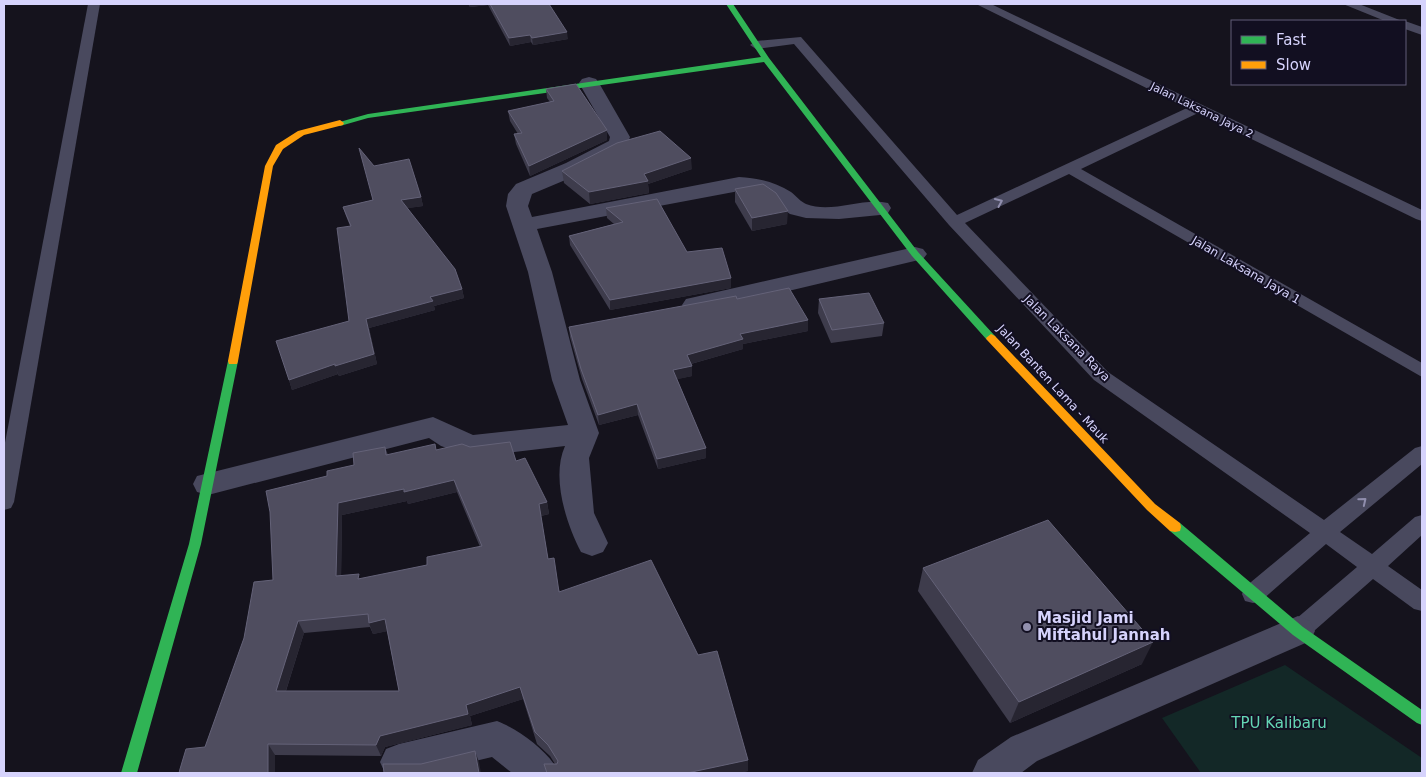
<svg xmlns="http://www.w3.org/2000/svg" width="1426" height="777" font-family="'DejaVu Sans',sans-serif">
  <rect width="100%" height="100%" fill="#15131d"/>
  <!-- green -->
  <path fill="#132827" d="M 1285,665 L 1422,758 L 1422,773 L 1201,773 L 1162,718 Z"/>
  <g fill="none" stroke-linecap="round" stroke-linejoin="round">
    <!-- lane -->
    <g fill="#49495e" fill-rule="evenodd">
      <path d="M 88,4 L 100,4 L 14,502 L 11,508 L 4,510 L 4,448 Z"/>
      <path d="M 976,4 L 991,4 L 1422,210 L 1422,221 L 1416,219 L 1198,113 L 1081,169 L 1422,363 L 1422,377 L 1069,174 L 965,223 L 1108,372 L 1324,520 L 1415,448 L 1422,446 L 1422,464 L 1340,532 L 1372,554 L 1415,517 L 1422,515 L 1422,535 L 1388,566 L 1422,590 L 1422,611 L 1414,609 L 1373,579 L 1306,638 L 1298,641 L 1290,638 L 1286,631 L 1290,624 L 1357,567 L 1326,544 L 1261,601 L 1253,603 L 1245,601 L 1242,594 L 1245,587 L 1310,533 L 1094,380 L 949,225 L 794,44 L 756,49 L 750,45 L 756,41 L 801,37 L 957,215 L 1187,108 Z"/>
      <path d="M 1343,4 L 1359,4 L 1402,21 L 1385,21 Z"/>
      <path d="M 1405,21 L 1422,27 L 1422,35 L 1405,29 Z"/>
    </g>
    <!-- street -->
    <g fill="#49495e" fill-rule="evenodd">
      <path d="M 589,77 L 596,79 L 599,83 L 630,137 L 626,148 L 582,173 L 532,194 L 528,206 L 532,217 L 739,177 C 758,178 775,182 791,192 C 796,196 801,202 806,204 C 832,214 862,197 888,203 L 891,208 L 888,213 L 880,215 L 839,219 L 806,218 L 790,214 L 761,194 L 739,191 L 537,229 L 552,272 L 580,380 L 599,433 L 589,458 L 594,513 L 608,543 L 603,552 L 592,556 L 581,552 C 566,523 551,477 565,446 L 473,457 L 441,446 L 429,438 L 208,495 L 197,492 L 193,484 L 197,476 L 433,417 L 473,435 L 568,425 L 552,380 L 528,272 L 506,206 L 508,194 L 516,184 L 566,163 L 609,141 L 610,137 L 579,83 L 582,79 Z"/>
      <path d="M 915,247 L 923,249 L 927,254 L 923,259 L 695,313 L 686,311 L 682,305 L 686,299 L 695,297 Z"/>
      <path d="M 1298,616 L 1310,621 L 1315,631 L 1310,641 L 1037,761 L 1021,773 L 972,773 L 978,760 L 1011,737 Z"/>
      <path d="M 497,721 C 518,729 551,753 559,773 L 512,773 L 492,757 L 425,773 L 385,773 L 380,762 L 386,749 L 399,744 Z"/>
    </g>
    <!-- fast -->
    <g fill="#30b455" fill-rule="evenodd">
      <path d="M 726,4 L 733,4 L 769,58 L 918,252 L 995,336 L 996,338 L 995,340 L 987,340 L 912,256 L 764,62 L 368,118 L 340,126 L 336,123 L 368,114 L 761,57 Z"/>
      <path d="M 233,357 L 238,361 L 201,544 L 137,773 L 121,773 L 189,544 L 228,361 Z"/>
      <path d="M 1175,522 L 1180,523 L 1303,627 L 1422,710 L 1422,725 L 1417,723 L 1293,635 L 1170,531 L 1169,527 L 1170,523 Z"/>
    </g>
    <!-- slow -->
    <g fill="#ff9f0a" fill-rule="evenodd">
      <path d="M 340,120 L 344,123 L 343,125 L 304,135 L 283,149 L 273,166 L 238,361 L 237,364 L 229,364 L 228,361 L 265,166 L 276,145 L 298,131 Z"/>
      <path d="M 991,334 L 995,336 L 1155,504 L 1180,523 L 1181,527 L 1180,531 L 1175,532 L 1170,531 L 1147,510 L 987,340 L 986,338 Z"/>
    </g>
  </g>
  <!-- wall -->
  <g fill="#3e3c4c" fill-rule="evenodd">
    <path d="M 468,4 L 549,4 L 568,39 L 533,45 L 531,42 L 510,46 L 488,5 L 470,7 Z"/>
    <path d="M 546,89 L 607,130 L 607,140 L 530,176 L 516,144 L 514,134 L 518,134 L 510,121 L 508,111 L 550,102 L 547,98 Z"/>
    <path d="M 374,166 L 421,197 L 423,206 L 407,208 L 462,289 L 464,298 L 434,306 L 435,310 L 369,328 L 377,364 L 339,376 L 338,374 L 292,390 L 289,380 L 349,321 L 350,226 L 346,216 L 343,207 L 373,200 Z"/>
    <path d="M 692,169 L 648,184 L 649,193 L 590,204 L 564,183 L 562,171 Z"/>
    <path d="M 735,189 L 787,224 L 752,231 L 735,202 Z"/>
    <path d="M 606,208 L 687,252 L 731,278 L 731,288 L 610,310 L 570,245 L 569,236 L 614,224 L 607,218 Z"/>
    <path d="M 737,299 L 808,320 L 808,331 L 743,344 L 743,349 L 691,364 L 692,376 L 677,379 L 706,448 L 706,458 L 658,469 L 638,415 L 599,425 L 582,379 L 570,337 L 569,327 Z"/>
    <path d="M 819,299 L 884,323 L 882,336 L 831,343 L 818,313 Z"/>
    <path d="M 385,447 L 388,455 L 436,450 L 516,461 L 547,502 L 549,514 L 541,516 L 548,559 L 560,592 L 748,760 L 748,771 L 737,773 L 547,773 L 544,764 L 555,764 L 550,756 L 537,744 L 523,699 L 470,716 L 472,725 L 385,747 L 381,756 L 275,755 L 205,747 L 273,580 L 327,476 L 354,465 ZM 457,492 L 480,547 L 427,565 L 361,579 L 341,576 L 342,515 L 407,501 L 408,504 ZM 370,627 L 373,634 L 387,631 L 399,691 L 286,691 L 304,633 Z"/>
    <path d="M 923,568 L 1142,664 L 1010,723 L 918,591 Z"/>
  </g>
  <!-- shaded-wall -->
  <g fill="#272531">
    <path d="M 469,4 L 487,4 L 488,5 L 470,7 Z"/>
    <path d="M 567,32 L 568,39 L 533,45 L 532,38 Z"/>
    <path d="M 530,35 L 531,42 L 510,46 L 509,38 Z"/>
    <path d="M 607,130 L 607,140 L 530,176 L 529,166 Z"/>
    <path d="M 691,158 L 692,169 L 648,184 L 649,193 L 590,204 L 589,192 Z"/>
    <path d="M 421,197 L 423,206 L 403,209 L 401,200 Z"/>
    <path d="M 788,211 L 787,224 L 752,231 L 752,218 Z"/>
    <path d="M 731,278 L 731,288 L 610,310 L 610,300 Z"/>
    <path d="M 462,289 L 464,298 L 434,306 L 435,310 L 369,328 L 377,364 L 339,376 L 335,366 L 366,319 L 430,297 Z"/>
    <path d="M 808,320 L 808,331 L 743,344 L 743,349 L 687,365 L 687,355 L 740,334 Z"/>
    <path d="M 335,364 L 338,374 L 292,390 L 289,380 Z"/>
    <path d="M 692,366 L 692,376 L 674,380 L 673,370 Z"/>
    <path d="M 637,404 L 638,415 L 599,425 L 598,415 Z"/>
    <path d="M 706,448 L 706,458 L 658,469 L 657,459 Z"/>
    <path d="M 454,480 L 457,492 L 408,504 L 407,501 L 342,515 L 341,588 L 336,576 L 338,503 L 404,489 Z"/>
    <path d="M 547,502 L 549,514 L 541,516 L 539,504 Z"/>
    <path d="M 385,619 L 389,631 L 373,634 L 369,623 Z"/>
    <path d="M 298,621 L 304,633 L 282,703 L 276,691 Z"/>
    <path d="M 1153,642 L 1142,664 L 1010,723 L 1019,702 Z"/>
    <path d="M 520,687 L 523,699 L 470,716 L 472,725 L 385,747 L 381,756 L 376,745 L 380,736 L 466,705 Z"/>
    <path d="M 268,744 L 275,755 L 275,773 L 268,773 Z"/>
    <path d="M 475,751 L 479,762 L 481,773 L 479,773 Z"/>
    <path d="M 748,760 L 748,771 L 737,773 L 687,773 Z"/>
  </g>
  <!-- building -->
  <g fill="#4f4d5f" stroke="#646278" fill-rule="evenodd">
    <path d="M 490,4 L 549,4 L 567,32 L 532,38 L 530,35 L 509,38 Z"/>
    <path d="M 576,84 L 607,130 L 529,166 L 514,134 L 522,133 L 508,111 L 554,101 L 546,89 Z"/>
    <path d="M 660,131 L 691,158 L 644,174 L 648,181 L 589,192 L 562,171 L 617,143 Z"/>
    <path d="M 359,148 L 374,166 L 409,159 L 421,197 L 401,200 L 455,269 L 462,289 L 430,297 L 433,301 L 366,319 L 374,354 L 335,366 L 335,364 L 289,380 L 276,341 L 349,321 L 337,228 L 351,226 L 343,207 L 373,200 Z"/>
    <path d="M 763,184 L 776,193 L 788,211 L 752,218 L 735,189 Z"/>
    <path d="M 657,199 L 687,252 L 722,248 L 731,278 L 610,300 L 569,236 L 623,222 L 606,208 Z"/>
    <path d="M 789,288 L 808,320 L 740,334 L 743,339 L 687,355 L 692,366 L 673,370 L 706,448 L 657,459 L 637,404 L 598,415 L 581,369 L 569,327 L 736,296 L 737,299 Z"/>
    <path d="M 869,293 L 884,323 L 832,330 L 819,299 Z"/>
    <path d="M 510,442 L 516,461 L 525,458 L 547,502 L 539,504 L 548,559 L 554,558 L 559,592 L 651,560 L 698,655 L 717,651 L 748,760 L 687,773 L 547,773 L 544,764 L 557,764 L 558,761 L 548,745 L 535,732 L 520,687 L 466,705 L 468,714 L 380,736 L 376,745 L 268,744 L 268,773 L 179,773 L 180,769 L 186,749 L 205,747 L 244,638 L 254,582 L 273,580 L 270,512 L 266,491 L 327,476 L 327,471 L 354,465 L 353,453 L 385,447 L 386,455 L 435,444 L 436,450 L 462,444 L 470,447 ZM 454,480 L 482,546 L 427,557 L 427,565 L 358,579 L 359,574 L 336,576 L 338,503 L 404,489 L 404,492 ZM 368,614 L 369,623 L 385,619 L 399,691 L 276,691 L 298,621 Z"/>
    <path d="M 1048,520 L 1153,642 L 1019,702 L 923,568 Z"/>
    <path d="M 475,751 L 479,773 L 384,773 L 383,764 L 421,764 Z"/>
  </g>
  <!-- one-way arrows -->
  <defs><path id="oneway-chevron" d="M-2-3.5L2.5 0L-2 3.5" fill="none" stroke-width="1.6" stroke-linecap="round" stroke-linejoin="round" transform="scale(1.25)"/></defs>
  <g stroke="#908ead">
    <use href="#oneway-chevron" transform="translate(999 202) rotate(-24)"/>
    <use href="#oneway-chevron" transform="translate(1363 501) rotate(-39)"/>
  </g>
  <!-- markers -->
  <circle fill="#9290ae" stroke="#120f21" stroke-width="2" cx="1027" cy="627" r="5"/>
  <g text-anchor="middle" stroke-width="4" stroke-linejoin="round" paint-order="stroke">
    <!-- far-street labels -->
    <g font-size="11" fill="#d6d3fc" stroke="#120f21">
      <text transform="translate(1202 110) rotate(26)" y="4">Jalan Laksana Jaya 2</text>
    </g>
    <!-- street labels -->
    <g font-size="12" fill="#d6d3fc" stroke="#120f21">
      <text transform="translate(1246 270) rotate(30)" y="4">Jalan Laksana Jaya 1</text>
      <text transform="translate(1067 338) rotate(45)" y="4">Jalan Laksana Raya</text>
      <text transform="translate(1053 384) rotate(47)" y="4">Jalan Banten Lama - Mauk</text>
    </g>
    <!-- near-poi labels -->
    <g font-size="15" font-weight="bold" fill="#d6d3fc" stroke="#120f21" text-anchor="start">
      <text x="1037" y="623">Masjid Jami<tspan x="1037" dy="17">Miftahul Jannah</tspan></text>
    </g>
    <!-- near-park labels -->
    <g font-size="15" fill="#64d6b5" stroke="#120f21">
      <text x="1279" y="728">TPU Kalibaru</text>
    </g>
  </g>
  <!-- border -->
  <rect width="1426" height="777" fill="none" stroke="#d6d3fc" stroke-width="10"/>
  <!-- legend -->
  <rect x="1231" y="20" width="175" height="65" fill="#120f21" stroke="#605d79"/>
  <rect x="1241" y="36" width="25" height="8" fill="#30b455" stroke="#605d79"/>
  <text x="1276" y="45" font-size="15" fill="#d6d3fc">Fast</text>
  <rect x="1241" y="61" width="25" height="8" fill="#ff9f0a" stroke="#605d79"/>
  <text x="1276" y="70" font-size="15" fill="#d6d3fc">Slow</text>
</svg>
